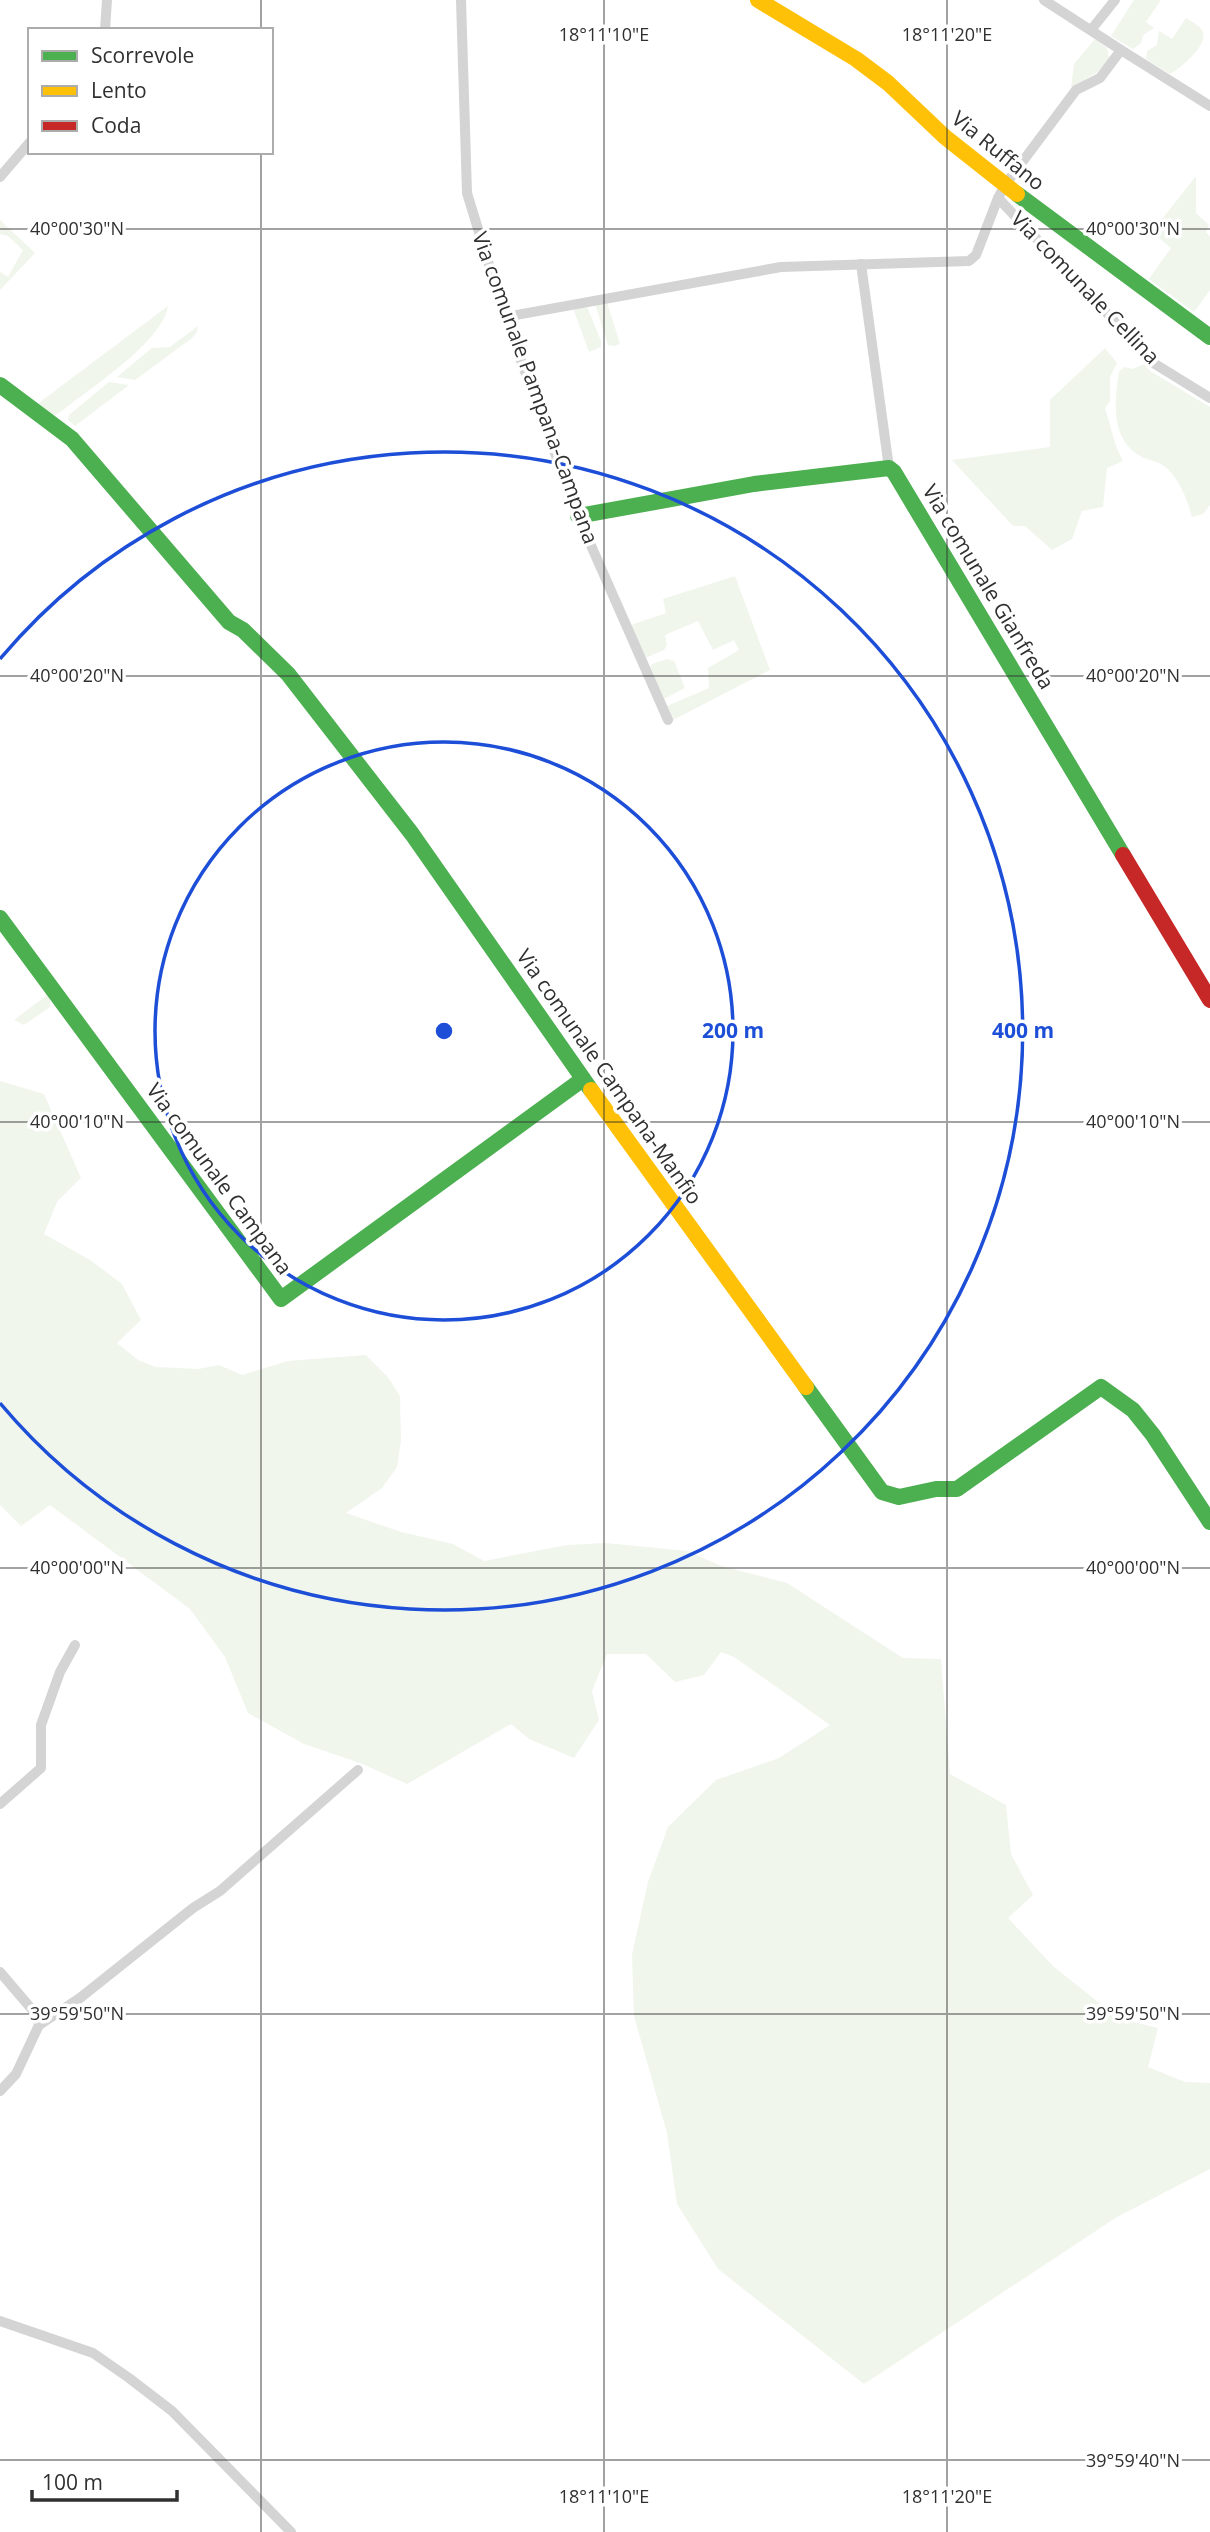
<svg xmlns="http://www.w3.org/2000/svg" width="1210" height="2532" font-family="'Open Sans',sans-serif">
  <rect width="100%" height="100%" fill="#fff"/>
  <!-- green -->
  <g fill="#f0f6ec">
    <path d="M 1134,0 L 1161,0 L 1146,22 L 1154,28 L 1143,35 L 1141,43 L 1133,49 L 1111,36 Z"/>
    <path d="M 1186,18 C 1192,22 1200,25 1203,32 C 1208,45 1181,68 1170,74 L 1146,59 L 1147,51 L 1157,45 L 1159,31 L 1172,39 Z"/>
    <path d="M 1095,39 L 1107,48 L 1109,58 L 1099,71 L 1071,88 L 1074,64 Z"/>
    <path d="M 1196,176 L 1196,213 L 1209,225 L 1206,232 L 1210,237 L 1210,290 L 1194,312 L 1149,279 L 1171,248 L 1152,232 Z"/>
    <path d="M 0,220 L 35,253 L 0,290 L 0,272 L 8,277 L 23,250 L 8,236 L 0,234 Z"/>
    <path d="M 607,302 L 620,344 L 614,346 L 608,345 L 596,307 L 597,304 Z"/>
    <path d="M 168,306 C 163,341 92,387 63,410 L 52,417 L 36,405 Z"/>
    <path d="M 585,306 L 588,309 L 601,341 L 601,347 L 589,352 L 573,308 Z"/>
    <path d="M 198,326 L 197,332 L 192,338 L 135,380 L 117,377 L 152,348 L 170,347 Z"/>
    <path d="M 1105,348 L 1117,363 L 1110,377 L 1110,401 L 1105,408 L 1116,446 L 1123,461 L 1107,468 L 1103,507 L 1082,511 L 1072,539 L 1052,550 L 1025,526 L 1013,526 L 952,460 L 1050,447 L 1050,400 Z"/>
    <path d="M 1144,364 L 1150,371 L 1210,407 L 1210,505 L 1203,514 L 1192,517 C 1187,499 1181,483 1168,469 C 1159,461 1154,462 1144,458 C 1110,442 1114,403 1119,372 L 1124,367 L 1133,369 Z"/>
    <path d="M 109,382 L 129,385 L 75,426 L 68,420 L 69,415 Z"/>
    <path d="M 735,576 L 770,670 L 673,720 L 667,706 L 709,688 L 708,668 L 739,650 L 734,640 L 713,650 L 698,621 L 665,635 L 667,645 L 664,650 L 645,658 L 631,625 L 666,613 L 663,599 Z"/>
    <path d="M 667,659 L 674,661 L 685,688 L 664,699 L 650,668 L 652,664 Z"/>
    <path d="M 50,993 L 50,1007 L 24,1025 L 14,1020 Z"/>
    <path d="M 0,1081 L 44,1094 L 81,1178 L 57,1202 L 44,1234 L 90,1260 L 122,1284 L 141,1320 L 117,1343 L 138,1360 L 156,1367 L 198,1369 L 219,1365 L 242,1375 L 288,1361 L 366,1355 L 387,1376 L 400,1396 L 401,1441 L 397,1467 L 382,1488 L 346,1513 L 401,1532 L 453,1544 L 484,1561 L 567,1545 L 605,1543 L 688,1551 L 721,1566 L 787,1583 L 903,1658 L 941,1659 L 950,1774 L 1006,1805 L 1011,1854 L 1033,1895 L 1008,1918 L 1053,1966 L 1118,2018 L 1158,2028 L 1148,2067 L 1185,2082 L 1210,2083 L 1210,2169 L 1117,2217 L 864,2384 L 718,2269 L 677,2204 L 667,2133 L 634,2016 L 632,1955 L 648,1882 L 668,1827 L 716,1780 L 779,1758 L 830,1725 L 734,1657 L 721,1652 L 704,1675 L 675,1682 L 646,1654 L 607,1654 L 592,1691 L 599,1720 L 574,1758 L 529,1739 L 511,1724 L 407,1784 L 360,1763 L 304,1744 L 248,1713 L 225,1657 L 190,1609 L 50,1505 L 21,1526 L 0,1505 Z"/>
  </g>
  <g fill="none" stroke-linecap="round" stroke-linejoin="round">
    <!-- street -->
    <g stroke="#d4d4d4" stroke-width="10">
      <path d="M 461,0 L 467,193 L 505,317 L 578,516 L 668,720"/>
      <path d="M 105,30 L 107,0"/>
      <path d="M 1091,30 L 1115,0"/>
      <path d="M 1121,50 L 1210,106"/>
      <path d="M 0,177 L 30,142"/>
      <path d="M 998,198 L 1155,364 L 1210,398"/>
      <path d="M 861,264 L 889,468"/>
      <path d="M 505,317 L 781,267 L 969,261 L 976,255 L 998,198 L 1005,185 L 1076,90 L 1100,78 L 1121,50 L 1044,0"/>
      <path d="M 0,1804 L 41,1768 L 41,1725 L 60,1672 L 75,1645"/>
      <path d="M 0,1972 L 35,2013 L 39,2025 L 16,2074 L 0,2091"/>
      <path d="M 39,2025 L 80,1998 L 193,1908 L 220,1891 L 358,1770"/>
      <path d="M 0,2321 L 93,2353 L 129,2378 L 172,2411 L 291,2532"/>
    </g>
    <!-- fast -->
    <g stroke="#4caf50" stroke-width="16">
      <path d="M 1017,194 L 1210,337"/>
      <path d="M 0,385 L 72,439 L 229,622 L 243,630 L 288,674 L 412,834 L 591,1090"/>
      <path d="M 578,516 L 754,484 L 889,468 L 894,472 L 1123,855"/>
      <path d="M 0,918 L 281,1299 L 583,1079"/>
      <path d="M 806,1387 L 882,1492 L 899,1497 L 936,1489 L 957,1489 L 1101,1387 L 1133,1410 L 1153,1435 L 1210,1522"/>
    </g>
    <!-- slow -->
    <g stroke="#ffc107" stroke-width="16">
      <path d="M 758,0 L 856,59 L 888,83 L 945,137 L 1017,194"/>
      <path d="M 591,1090 L 806,1387"/>
    </g>
    <!-- jam -->
    <path stroke="#c62828" stroke-width="16" d="M 1123,855 L 1210,1000"/>
  </g>
  <!-- ticks -->
  <path fill="none" stroke="#303030" stroke-width="2" stroke-opacity="0.45" d="M 261,0 L 261,30M 604,0 L 604,2532M 947,0 L 947,2532M 261,152 L 261,2532M 0,229 L 1210,229M 0,676 L 1210,676M 0,1122 L 1210,1122M 0,1568 L 1210,1568M 0,2014 L 1210,2014M 0,2460 L 1210,2460"/>
  <!-- distance rings -->
  <g fill="none" stroke="#1d4ed8" stroke-width="3.5">
    <circle cx="444" cy="1031" r="289"/>
    <path d="M0 659A579 579 0 1 1 0 1403"/>
  </g>
  <g text-anchor="middle" stroke-width="7" stroke-linejoin="round" paint-order="stroke">
    <!-- street labels -->
    <g font-size="21" fill="#303030" stroke="#fff">
      <text transform="translate(998 151) rotate(39)" y="7">Via Ruffano</text>
      <text transform="translate(1085 288) rotate(46)" y="7">Via comunale Cellina</text>
      <text transform="translate(535 388) rotate(70)" y="7">Via comunale Pampana-Campana</text>
      <text transform="translate(988 587) rotate(59)" y="7">Via comunale Gianfreda</text>
      <text transform="translate(609 1077) rotate(55)" y="7">Via comunale Campana-Manfio</text>
      <text transform="translate(219 1179) rotate(54)" y="7">Via comunale Campana</text>
    </g>
  </g>
  <g font-size="18" text-anchor="middle" fill="#303030" stroke="#fff" stroke-width="7" stroke-linejoin="round" paint-order="stroke">
    <text x="604" y="41">18°11'10"E</text>
    <text x="947" y="41">18°11'20"E</text>
    <text x="77" y="235">40°00'30"N</text>
    <text x="1133" y="235">40°00'30"N</text>
    <text x="77" y="682">40°00'20"N</text>
    <text x="1133" y="682">40°00'20"N</text>
    <text x="77" y="1128">40°00'10"N</text>
    <text x="1133" y="1128">40°00'10"N</text>
    <text x="77" y="1574">40°00'00"N</text>
    <text x="1133" y="1574">40°00'00"N</text>
    <text x="77" y="2020">39°59'50"N</text>
    <text x="1133" y="2020">39°59'50"N</text>
    <text x="1133" y="2467">39°59'40"N</text>
    <text x="604" y="2503">18°11'10"E</text>
    <text x="947" y="2503">18°11'20"E</text>
  </g>
  <circle cx="444" cy="1031" r="10" fill="#1d4ed8" stroke="#fff" stroke-width="3.5"/>
  <g font-size="21" text-anchor="middle" font-weight="bold" fill="#1d4ed8" stroke="#fff" stroke-width="7" stroke-linejoin="round" paint-order="stroke">
    <text x="733" y="1038">200 m</text>
    <text x="1023" y="1038">400 m</text>
  </g>
  <!-- legend -->
  <rect x="28" y="28" width="245" height="126" fill="#ffffff" stroke="#acacac" stroke-width="2"/>
  <rect x="42" y="51" width="35" height="10" fill="#4caf50" stroke="#acacac" stroke-width="2"/>
  <text x="91" y="63" font-size="21" fill="#303030">Scorrevole</text>
  <rect x="42" y="86" width="35" height="10" fill="#ffc107" stroke="#acacac" stroke-width="2"/>
  <text x="91" y="98" font-size="21" fill="#303030">Lento</text>
  <rect x="42" y="121" width="35" height="10" fill="#c62828" stroke="#acacac" stroke-width="2"/>
  <text x="91" y="133" font-size="21" fill="#303030">Coda</text>
  <!-- scale -->
  <path d="M32 2490v10h145v-10" fill="none" stroke="#303030" stroke-width="3.5"/>
  <text x="42" y="2490" font-size="21" fill="#303030" stroke="#ffffff" stroke-width="5" paint-order="stroke">100 m</text>
</svg>
